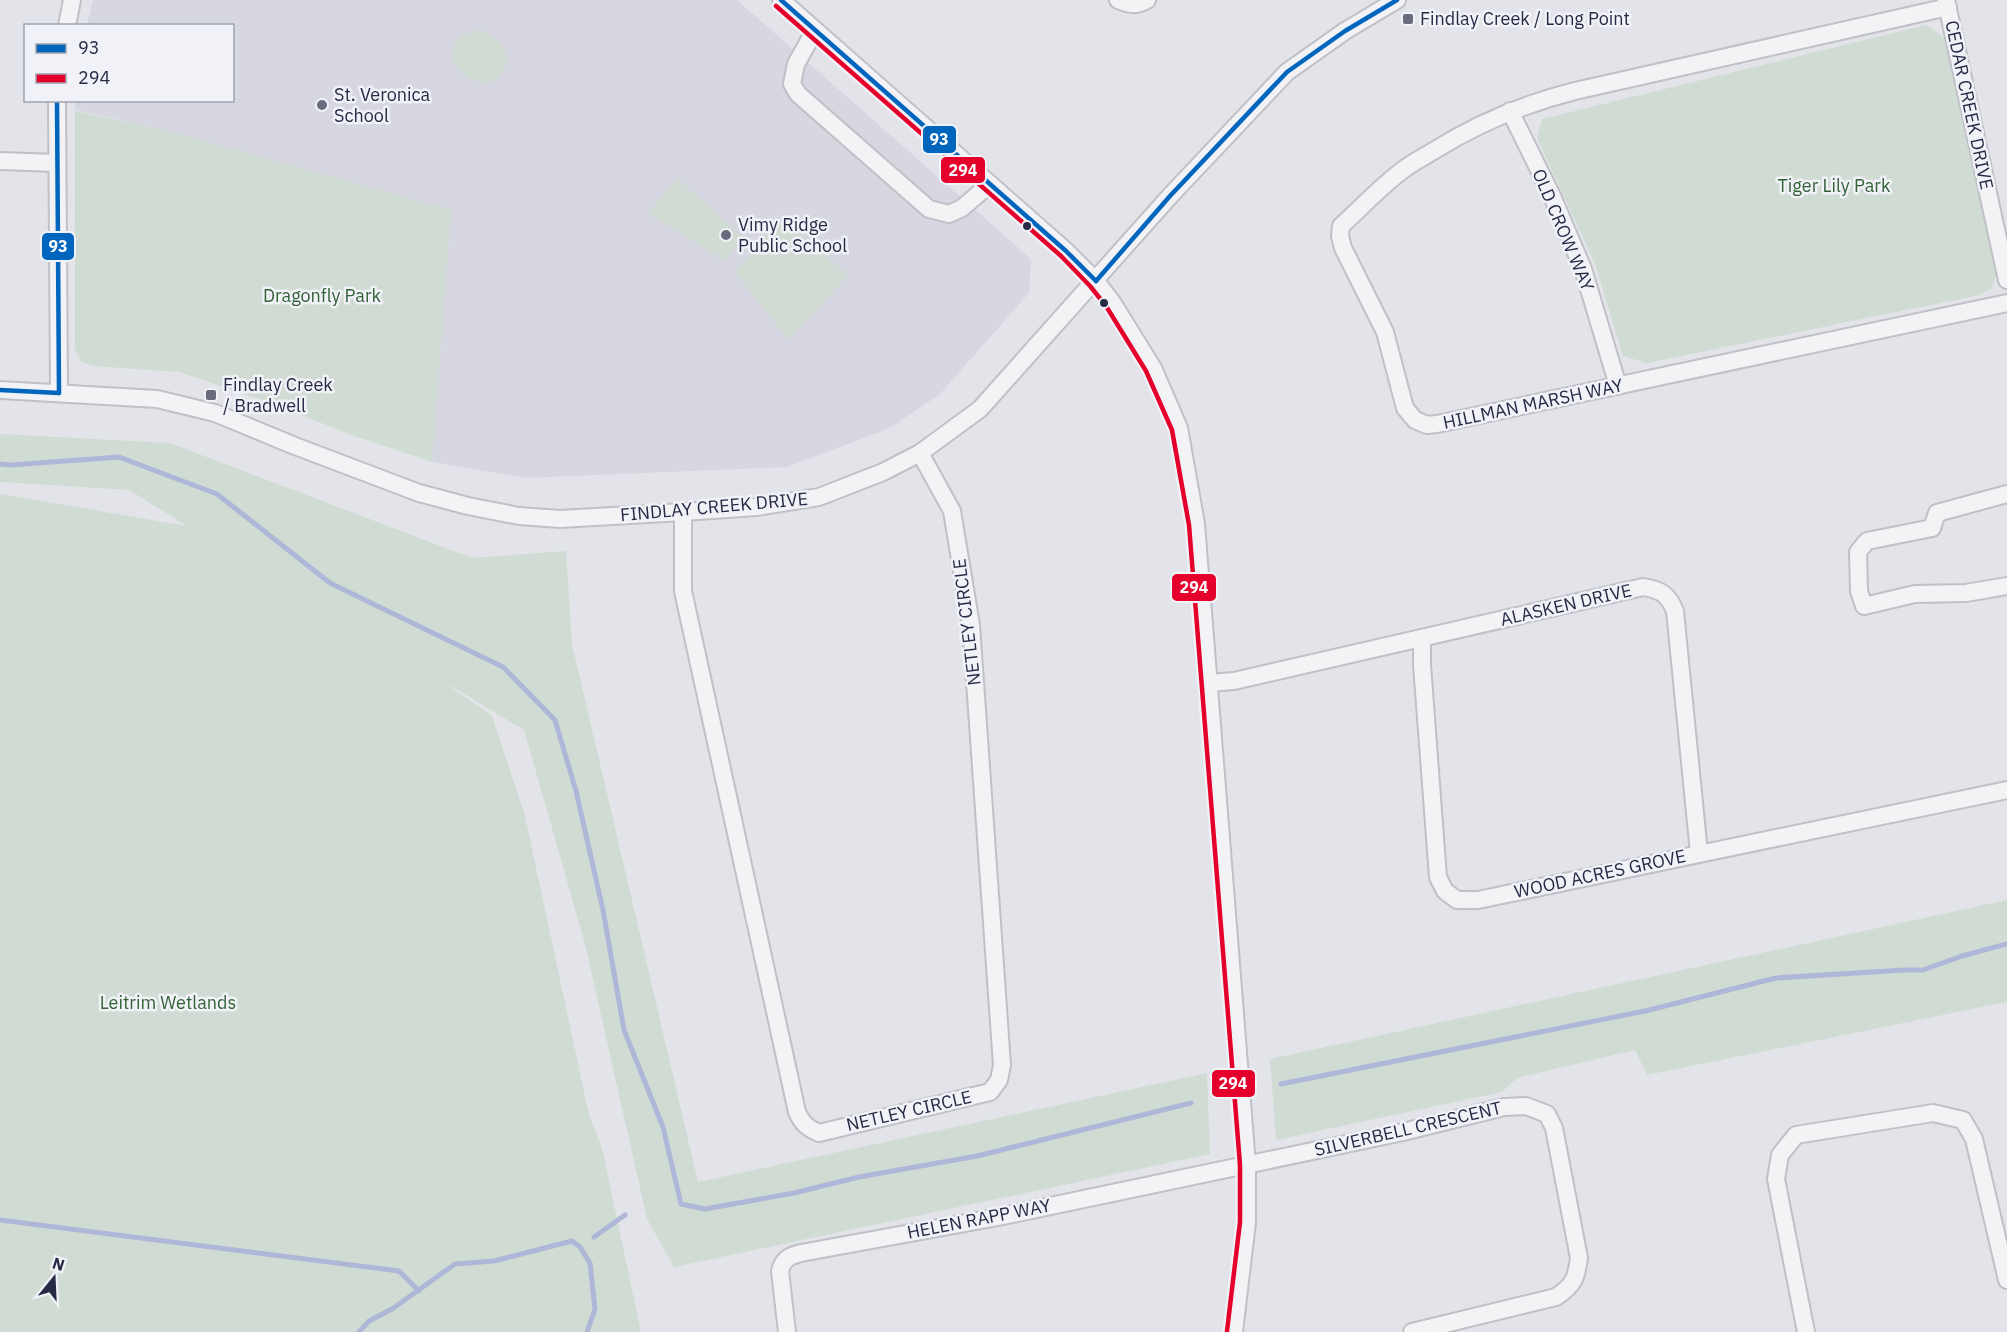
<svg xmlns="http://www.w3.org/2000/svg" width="2007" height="1332" font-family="'IBM Plex Sans',sans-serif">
  <rect width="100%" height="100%" fill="#e3e4e9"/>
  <!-- built -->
  <path fill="#d6d7e1" d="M 93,0 L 737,0 L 1031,259 L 1029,293 L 940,394 L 890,428 L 787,467 L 526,478 L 432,462 L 451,210 L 165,130 L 75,110 L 76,101 L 232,100 L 232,26 L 87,25 Z"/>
  <!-- green -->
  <g fill="#d0dcd3">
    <path d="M 1926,25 L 1945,38 L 1997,272 L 1992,288 L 1980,295 L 1647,363 L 1623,356 L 1595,264 L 1537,138 L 1542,119 Z"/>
    <path d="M 476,30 C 495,34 515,50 503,72 C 484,105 416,49 476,30 Z"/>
    <path d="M 75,111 L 165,130 L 451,210 L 432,462 L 351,435 L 277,405 L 179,372 L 92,366 L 81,361 L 75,350 Z"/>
    <path d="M 678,179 L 743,238 L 724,260 L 648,213 Z"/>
    <path d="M 783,217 L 848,275 L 789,340 L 735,272 Z"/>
    <path d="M 0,434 L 170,443 L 472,558 L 566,551 L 572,644 L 698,1182 L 1207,1073 L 1210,1154 L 674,1267 L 647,1219 L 585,944 L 524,730 L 441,680 L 492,716 L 525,816 L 589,1115 L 602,1148 L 641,1332 L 0,1332 L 0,494 L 187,526 L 129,490 L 0,482 Z"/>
    <path d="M 2007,900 L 2007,1002 L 1647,1075 L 1635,1050 L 1517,1078 L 1502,1092 L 1276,1140 L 1270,1059 Z"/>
  </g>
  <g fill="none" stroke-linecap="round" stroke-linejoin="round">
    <!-- stream -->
    <g stroke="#aeb7d7" stroke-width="5">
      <path d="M 0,464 L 11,465 L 119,457 L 217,494 L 330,583 L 503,667 L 555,720 L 576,791 L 603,910 L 624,1030 L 663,1127 L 681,1204 L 705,1209 L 794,1193 L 859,1177 L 977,1156 L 1191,1103"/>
      <path d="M 1281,1084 L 1645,1011 L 1776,978 L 1904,970 L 1923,970 L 1962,956 L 2007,944"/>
      <path d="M 0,1220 L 399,1271 L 419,1291"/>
      <path d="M 594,1237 L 625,1215"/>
      <path d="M 359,1332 L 369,1321 L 392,1309 L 455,1264 L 494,1261 L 572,1241 L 580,1247 L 590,1263 L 595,1309 L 587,1332"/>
    </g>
    <!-- minor casing -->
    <g stroke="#c0c1c7" stroke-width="20">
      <g id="minor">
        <path d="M 781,0 L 1066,251 L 1096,281 L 1112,302 L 1153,368 L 1179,428 L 1196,524 L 1247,1165 L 1247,1222 L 1234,1332"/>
        <path d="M 1118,0 C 1129,5 1137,6 1147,0"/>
        <path d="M 1946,0 L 2007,280"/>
        <path d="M 1948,7 L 1575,91 C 1523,104 1480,122 1435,150 C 1424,157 1413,162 1403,170 C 1381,186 1361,208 1341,226 L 1340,236 L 1343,248 L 1385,332 L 1405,408 L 1415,420 L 1427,425 L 1437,424 L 2007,303"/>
        <path d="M 67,26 L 72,0"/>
        <path d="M 815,30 L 796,64 L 792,84 L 798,94 L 929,209 L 949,214 L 962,208 L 990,184"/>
        <path d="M 57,100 L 59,393"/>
        <path d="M 1510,111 L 1552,196 L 1583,269 L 1618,386"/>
        <path d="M 0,161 L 56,163"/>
        <path d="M 0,390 L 157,399 L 215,413 L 295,446 L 419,493 L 468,506 L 519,516 L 560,519 L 683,512 L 757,507 L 819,497 L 883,472 L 920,453 L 980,409 L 1170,196 L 1287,72 L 1345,31 L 1397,0"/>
        <path d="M 2007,494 L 1937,513 L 1932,528 L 1867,541 L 1858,552 L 1859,591 L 1864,606 L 1915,594 L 1966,593 L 2007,586"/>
        <path d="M 683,512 L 683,591 L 797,1112 C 802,1123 807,1128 819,1133 L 990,1092 L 999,1080 L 1002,1065 L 971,625 L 952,511 L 920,453"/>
        <path d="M 1422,638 L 1422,665 L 1438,877 L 1445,891 L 1457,900 L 1478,900 L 2007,790"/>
        <path d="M 1209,683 L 1234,681 L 1643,587 C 1661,590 1668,594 1675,611 L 1699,853"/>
        <path d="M 787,1332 L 780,1271 C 783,1259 789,1256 801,1253 L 998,1217 L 1403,1132 L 1504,1107 L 1526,1106 L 1547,1114 L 1554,1128 L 1579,1258 C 1576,1279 1574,1285 1556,1297 L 1412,1332"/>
        <path d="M 1806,1332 L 1776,1179 L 1780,1155 L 1796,1135 L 1933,1113 L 1963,1120 L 1974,1139 L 2007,1280"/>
      </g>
    </g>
    <!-- minor -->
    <use href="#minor" stroke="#f3f3f5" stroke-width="16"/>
    <!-- bus-1 casing -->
    <g stroke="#f1f2f8" stroke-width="9">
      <g id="bus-1">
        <path d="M 781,0 L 1066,251 L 1096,281"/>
        <path d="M 57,100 L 59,393"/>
        <path d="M 1096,281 L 1170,196 L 1287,72 L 1345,31 L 1397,0"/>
        <path d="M 0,390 L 59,393"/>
      </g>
    </g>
    <!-- bus-2 casing -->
    <g stroke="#f1f2f8" stroke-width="9">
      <path id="bus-2" d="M 776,6 L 1061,256 L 1090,286 L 1106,306 L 1146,371 L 1172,430 L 1189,525 L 1240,1165 L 1240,1222 L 1227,1331"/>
    </g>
    <!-- bus-1 -->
    <use href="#bus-1" stroke="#0065bd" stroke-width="4.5"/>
    <!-- bus-2 -->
    <use href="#bus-2" stroke="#e4002b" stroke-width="4.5"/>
  </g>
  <!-- markers -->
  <g fill="#696b7e" stroke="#f1f2f8" stroke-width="2">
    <rect x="1402" y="13" width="12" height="12" rx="3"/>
    <circle cx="322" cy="105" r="6"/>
    <circle cx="726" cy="235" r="6"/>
    <rect x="205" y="389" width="12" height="12" rx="3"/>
  </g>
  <g fill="#272a45" stroke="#f1f2f8" stroke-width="2">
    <circle cx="1027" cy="226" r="5"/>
    <circle cx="1104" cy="303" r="5"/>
  </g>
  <g text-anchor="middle" stroke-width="5" stroke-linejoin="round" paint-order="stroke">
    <!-- poi labels -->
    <g font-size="18" fill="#272a45" stroke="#f1f2f8" text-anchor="start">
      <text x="1420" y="25">Findlay Creek / Long Point</text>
      <text x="334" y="101">St. Veronica<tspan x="334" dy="21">School</tspan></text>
      <text x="738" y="231">Vimy Ridge<tspan x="738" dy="21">Public School</tspan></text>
      <text x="223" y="391">Findlay Creek<tspan x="223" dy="21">/ Bradwell</tspan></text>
    </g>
    <!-- street labels -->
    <g font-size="18" fill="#272a45" stroke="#f1f2f8">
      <text transform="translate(1969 105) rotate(78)" y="6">CEDAR CREEK DRIVE</text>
      <text transform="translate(1563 230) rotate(67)" y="6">OLD CROW WAY</text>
      <text transform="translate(1533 404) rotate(-12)" y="6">HILLMAN MARSH WAY</text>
      <text transform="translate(714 507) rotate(-5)" y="6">FINDLAY CREEK DRIVE</text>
      <text transform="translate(1566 605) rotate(-13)" y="6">ALASKEN DRIVE</text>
      <text transform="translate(967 622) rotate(-97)" y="6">NETLEY CIRCLE</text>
      <text transform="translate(1600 874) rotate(-12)" y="6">WOOD ACRES GROVE</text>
      <text transform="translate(909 1111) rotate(-13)" y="6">NETLEY CIRCLE</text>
      <text transform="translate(1408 1129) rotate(-13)" y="6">SILVERBELL CRESCENT</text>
      <text transform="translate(979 1219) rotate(-11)" y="6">HELEN RAPP WAY</text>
    </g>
    <!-- park labels -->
    <g font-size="18" fill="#336236" stroke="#f1f2f8">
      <text x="1834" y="192">Tiger Lily Park</text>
      <text x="322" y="302">Dragonfly Park</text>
      <text x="168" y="1009">Leitrim Wetlands</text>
    </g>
  </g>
  <g stroke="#f1f2f8" stroke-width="2">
    <rect x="922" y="125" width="35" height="29" rx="6" fill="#0065bd"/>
    <rect x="940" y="156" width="46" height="28" rx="6" fill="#e4002b"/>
    <rect x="41" y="232" width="34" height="29" rx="6" fill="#0065bd"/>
    <rect x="1171" y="573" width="46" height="29" rx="6" fill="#e4002b"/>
    <rect x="1211" y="1069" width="45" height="29" rx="6" fill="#e4002b"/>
  </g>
  <g font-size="16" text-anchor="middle" font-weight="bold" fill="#fff">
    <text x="939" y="145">93</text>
    <text x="963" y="176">294</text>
    <text x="58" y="252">93</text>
    <text x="1194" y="593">294</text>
    <text x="1233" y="1089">294</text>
  </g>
  <!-- legend -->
  <rect x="24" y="24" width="210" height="78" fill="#f1f2f8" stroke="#a0a2b0" stroke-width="1.5"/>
  <rect x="36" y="44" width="30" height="9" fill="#0065bd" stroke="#a0a2b0" stroke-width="1.5"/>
  <text x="78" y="54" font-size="18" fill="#272a45">93</text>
  <rect x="36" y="74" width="30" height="9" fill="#e4002b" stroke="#a0a2b0" stroke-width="1.5"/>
  <text x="78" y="84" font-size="18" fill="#272a45">294</text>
  <!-- north arrow -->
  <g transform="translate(54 1278) rotate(18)" stroke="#f1f2f8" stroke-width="4.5" paint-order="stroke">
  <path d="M0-4.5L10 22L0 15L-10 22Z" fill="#272a45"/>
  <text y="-9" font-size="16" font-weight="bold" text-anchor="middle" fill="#272a45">N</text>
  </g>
</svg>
